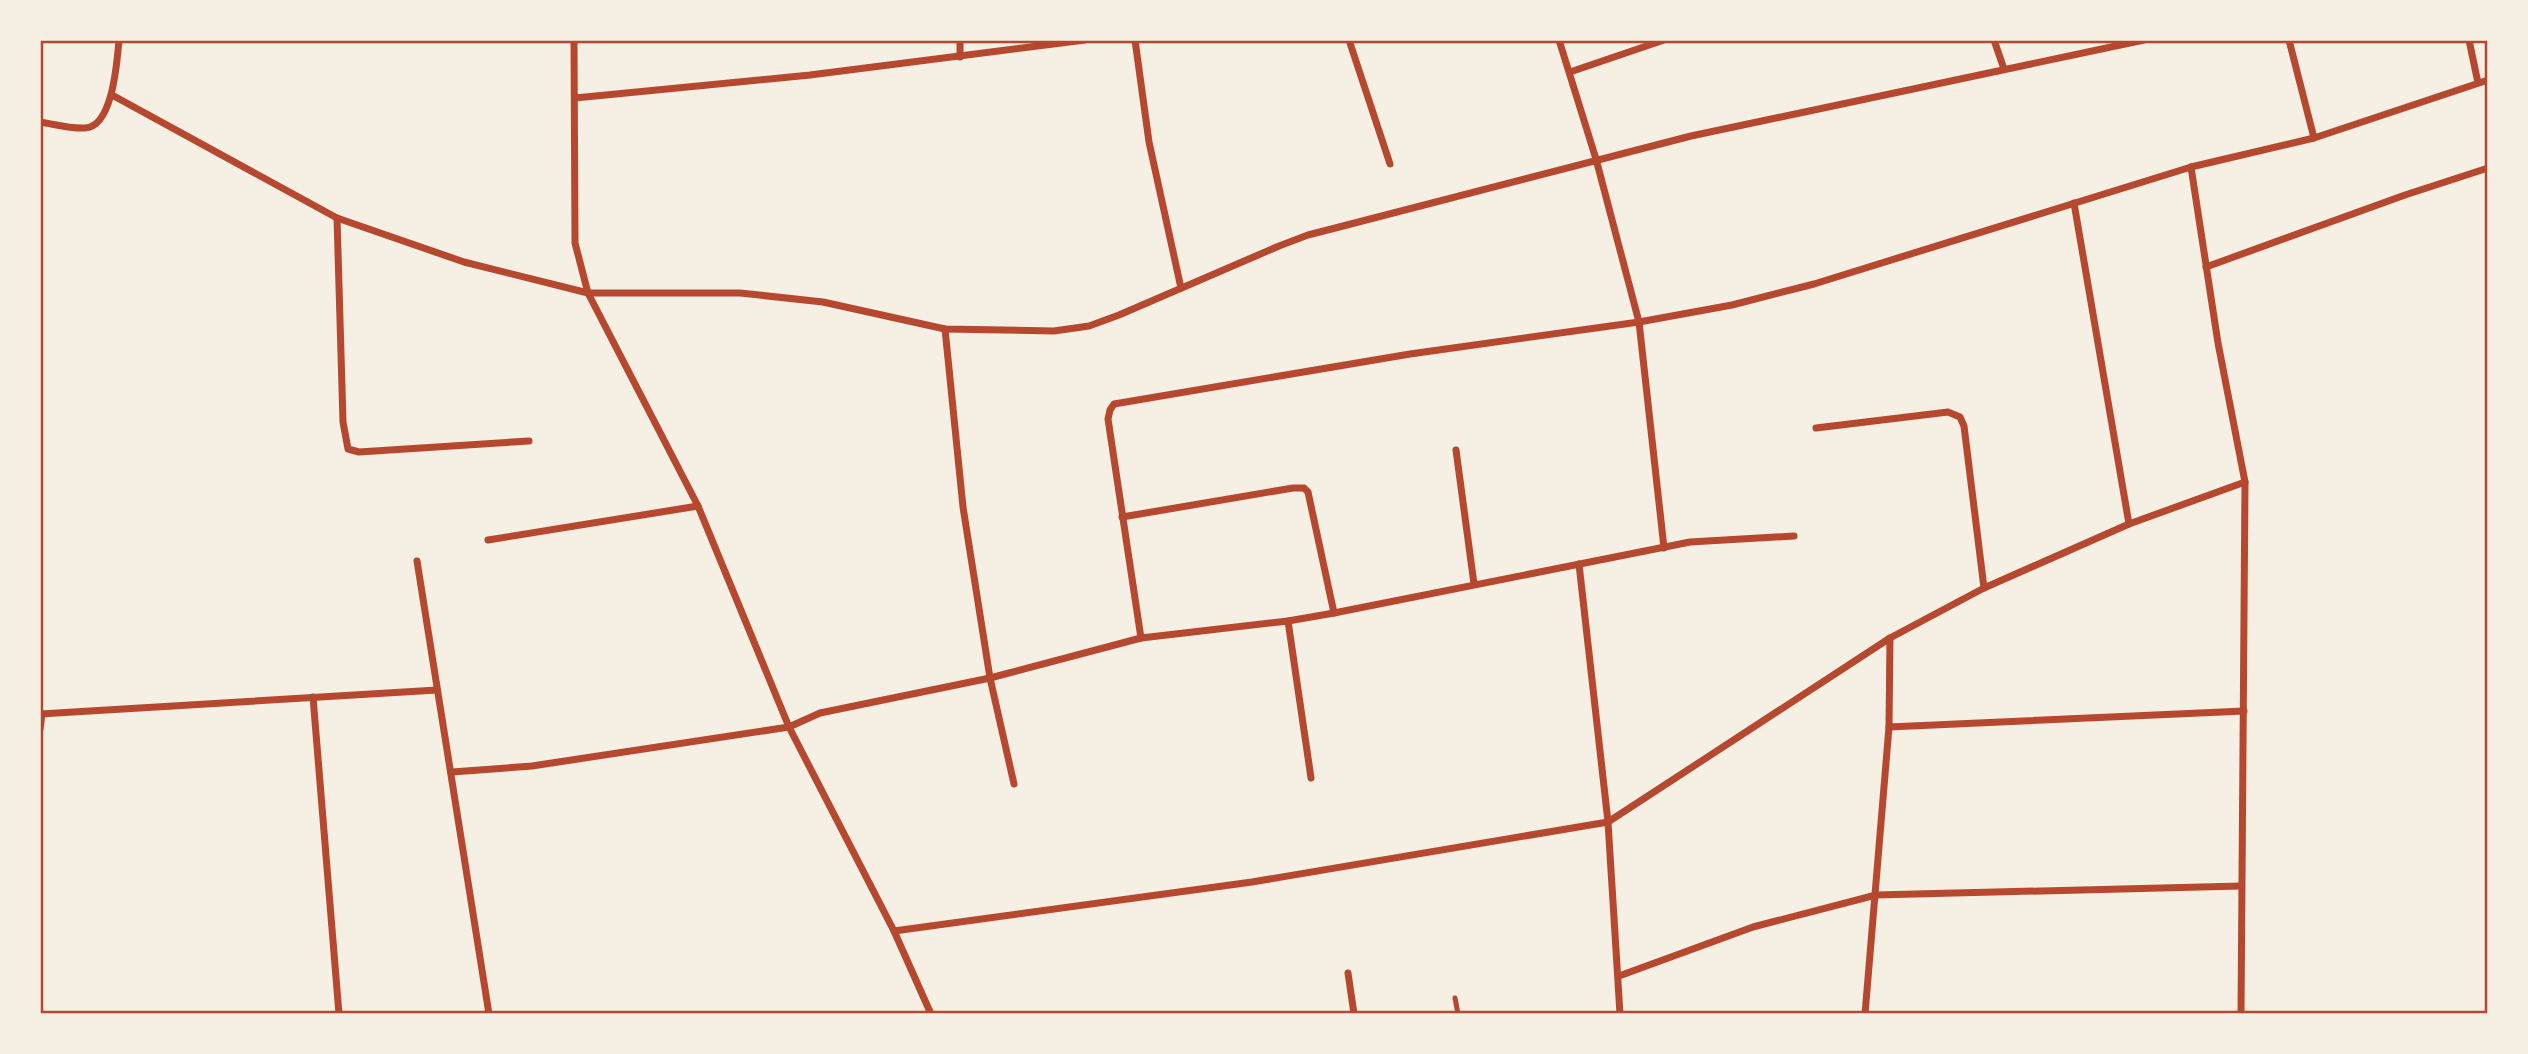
<svg xmlns="http://www.w3.org/2000/svg" width="2528" height="1054" font-family="Mulish,sans-serif">
  <rect width="100%" height="100%" fill="#f6efe4"/>
  <g fill="none" stroke-linecap="round" stroke-linejoin="round">
    <!-- service -->
    <path stroke="#b5482f" stroke-width="5" d="M 1455,998 L 1458,1014"/>
    <!-- minor -->
    <g stroke="#b5482f" stroke-width="7">
      <path d="M 574,40 L 575,243 L 588,293 L 698,506 L 789,727 L 894,931 L 931,1014"/>
      <path d="M 960,40 L 960,57"/>
      <path d="M 1135,40 L 1149,142 L 1181,288"/>
      <path d="M 1349,40 L 1390,164"/>
      <path d="M 1559,40 L 1596,159 L 1639,322 L 1664,548"/>
      <path d="M 1994,40 L 2004,69"/>
      <path d="M 2289,40 L 2314,138"/>
      <path d="M 2469,40 L 2478,83"/>
      <path d="M 1570,72 L 1664,40"/>
      <path d="M 112,95 L 337,218 L 464,262 L 588,293 L 740,293 L 823,302 L 945,329 L 1054,331 L 1089,326 L 1119,315 L 1279,246 L 1308,235 L 1343,226 L 1691,136 L 2144,40"/>
      <path d="M 575,98 L 810,75 L 1085,40"/>
      <path d="M 40,122 C 54,124 70,129 85,128 C 113,127 117,61 119,40"/>
      <path d="M 2191,167 L 2218,343 L 2245,482 L 2241,1014"/>
      <path d="M 2074,203 L 2129,524"/>
      <path d="M 337,218 L 343,422 L 348,449 L 359,452 L 529,441"/>
      <path d="M 2206,267 L 2405,195 L 2488,168"/>
      <path d="M 945,329 L 963,507 L 990,678 L 1014,784"/>
      <path d="M 1816,428 L 1948,412 L 1960,417 L 1964,426 L 1984,588"/>
      <path d="M 1456,450 L 1474,584"/>
      <path d="M 1122,517 L 1293,488 L 1304,488 L 1308,492 L 1334,613"/>
      <path d="M 488,540 L 698,506"/>
      <path d="M 417,561 L 489,1014"/>
      <path d="M 1579,564 L 1608,822 L 1620,1014"/>
      <path d="M 1288,621 L 1311,778"/>
      <path d="M 1141,638 L 1108,419 L 1110,410 L 1114,404 L 1410,354 L 1639,322 L 1732,305 L 1814,284 L 2191,167 L 2314,138 L 2488,80"/>
      <path d="M 313,697 L 339,1014"/>
      <path d="M 40,714 L 437,690"/>
      <path d="M 1889,727 L 2244,711"/>
      <path d="M 40,729 L 42,714"/>
      <path d="M 452,772 L 532,766 L 789,727 L 820,713 L 990,678 L 1141,638 L 1288,621 L 1334,613 L 1690,542 L 1794,536"/>
      <path d="M 894,931 L 1252,882 L 1608,822 L 1890,638 L 1984,588 L 2129,524 L 2245,482"/>
      <path d="M 1348,973 L 1354,1014"/>
      <path d="M 1619,976 L 1753,927 L 1876,895 L 2241,886"/>
      <path d="M 1865,1014 L 1889,727 L 1890,638"/>
    </g>
  </g>
  <!-- border -->
  <rect width="2528" height="1054" fill="none" stroke="#f6efe4" stroke-width="84"/>
  <rect x="42" y="42" width="2444" height="970" fill="none" stroke="#b5482f" stroke-width="2.5"/>
</svg>
